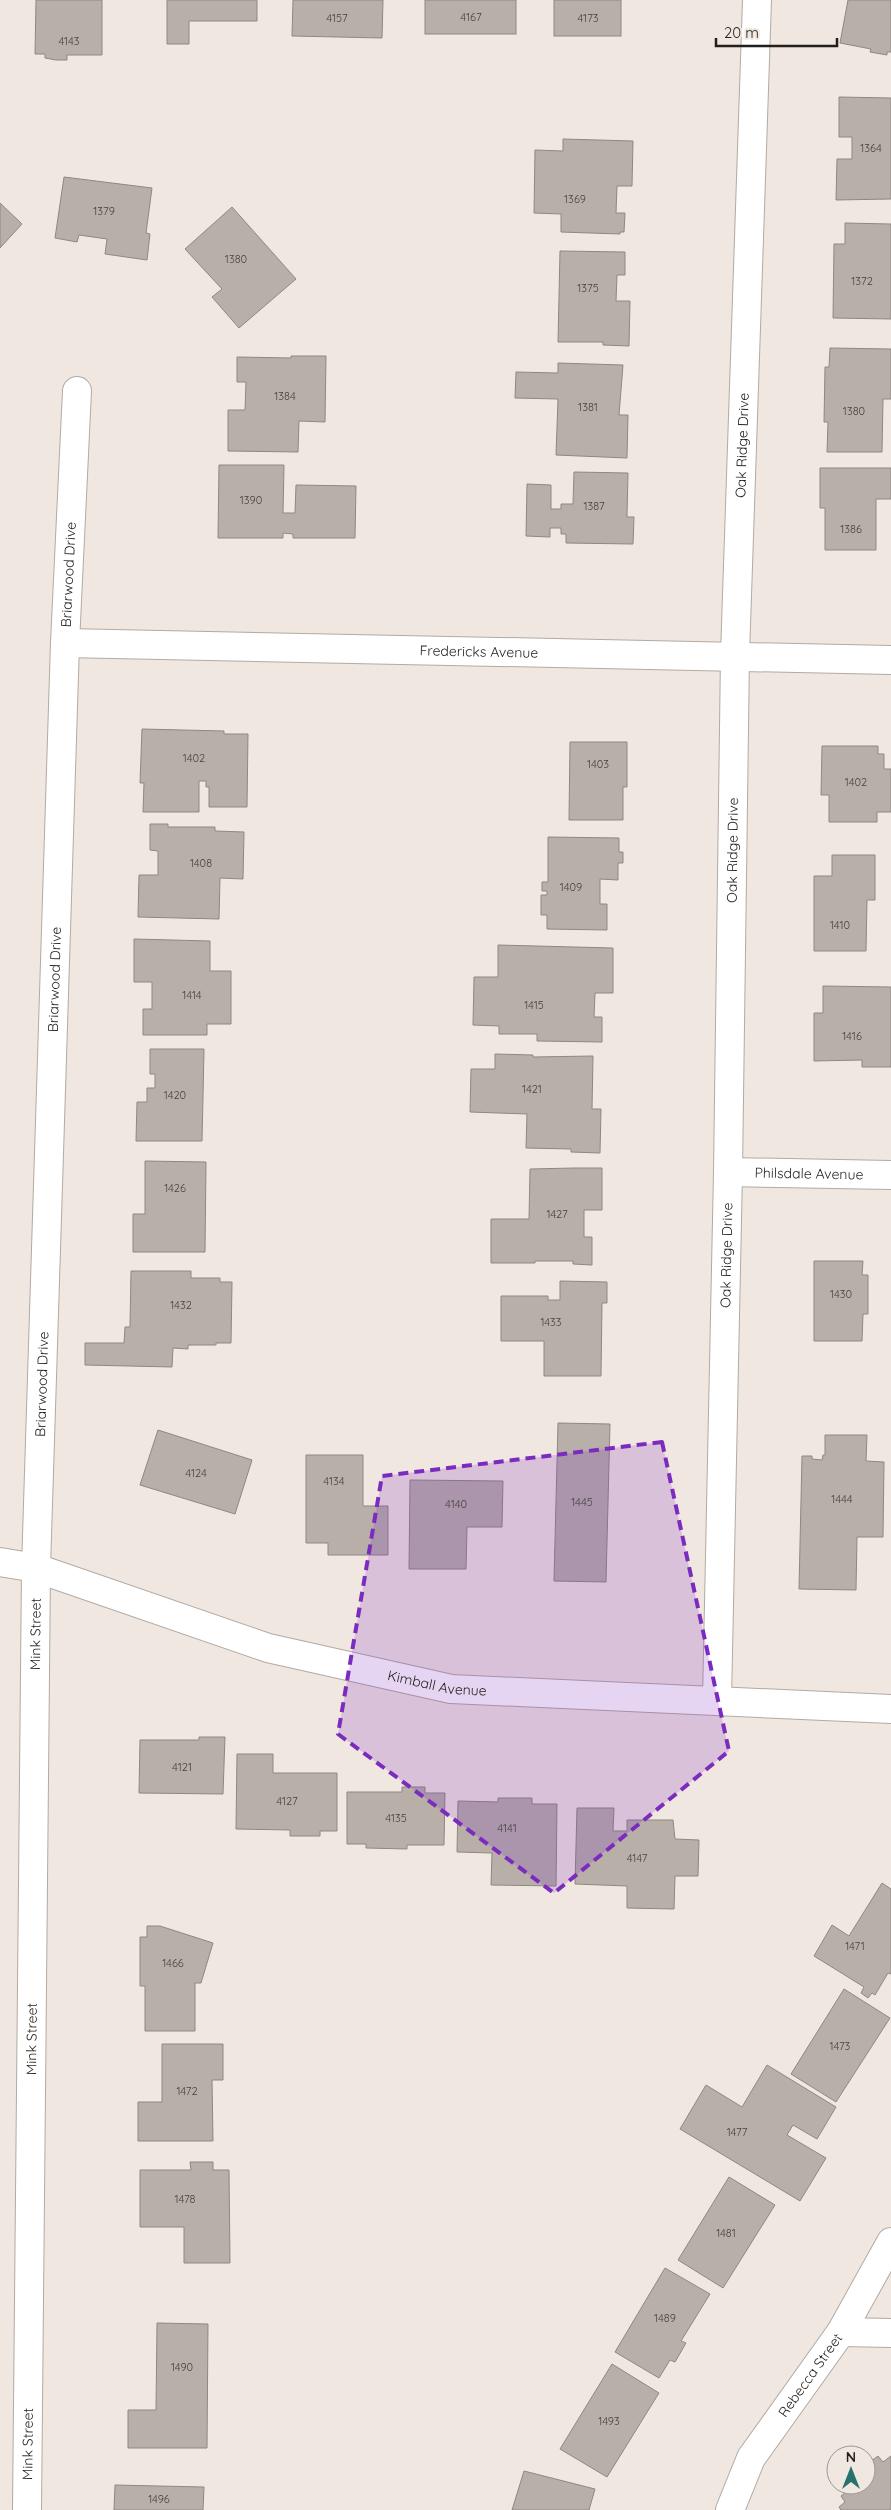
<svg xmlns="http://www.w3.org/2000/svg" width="891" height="2510" font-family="Quicksand,sans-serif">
  <rect width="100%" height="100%" fill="#f0e7e0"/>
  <!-- building -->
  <g fill="#b7afa8" stroke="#8f8780">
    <path d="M 36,0 L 102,0 L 102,55 L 67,55 L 67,60 L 56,60 L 45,58 L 45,54 L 35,54 Z"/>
    <path d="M 167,0 L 257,0 L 257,21 L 189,21 L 189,44 L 167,44 Z"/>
    <path d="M 293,0 L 383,0 L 382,38 L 292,36 Z"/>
    <rect x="425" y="0" width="91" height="34"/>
    <rect x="554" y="0" width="67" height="36"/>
    <path d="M 848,0 L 891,0 L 891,52 L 887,52 L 887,55 L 870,52 L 871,49 L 840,43 Z"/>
    <path d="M 839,97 L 891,98 L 891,199 L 836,200 L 837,159 L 852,159 L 852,137 L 839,137 Z"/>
    <path d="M 563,139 L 633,141 L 632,186 L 617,186 L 616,213 L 625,213 L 624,232 L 620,232 L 620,234 L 561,232 L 561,214 L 534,213 L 535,150 L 563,151 Z"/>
    <path d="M 64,177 L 152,188 L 146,233 L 150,234 L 147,260 L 105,254 L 107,239 L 79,235 L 77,242 L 55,238 Z"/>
    <path d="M 0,203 L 22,224 L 0,248 Z"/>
    <path d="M 232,207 L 296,279 L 239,328 L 212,297 L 222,289 L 185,249 Z"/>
    <path d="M 845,223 L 891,224 L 891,319 L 833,318 L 834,244 L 845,244 Z"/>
    <path d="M 560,251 L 625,252 L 625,275 L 617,275 L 616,301 L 630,301 L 629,346 L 603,345 L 603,342 L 558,342 Z"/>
    <path d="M 830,348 L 891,349 L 891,399 L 883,399 L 882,452 L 827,452 L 828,422 L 824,422 L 825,367 L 829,367 Z"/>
    <path d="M 291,356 L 326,356 L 325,422 L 299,421 L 298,452 L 228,451 L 228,410 L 245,410 L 246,382 L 237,382 L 237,357 L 291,358 Z"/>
    <path d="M 558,363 L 623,365 L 619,415 L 628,415 L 627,458 L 556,455 L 558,399 L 515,398 L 516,372 L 558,373 Z"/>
    <path d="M 219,465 L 284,465 L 283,513 L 295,513 L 296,485 L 356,486 L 355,538 L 293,538 L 293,534 L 283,533 L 283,538 L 218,538 Z"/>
    <path d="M 820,468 L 891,468 L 891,499 L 876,499 L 876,550 L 825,550 L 825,508 L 820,508 Z"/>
    <path d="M 574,472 L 628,473 L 627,517 L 634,517 L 633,544 L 566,543 L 566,534 L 561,534 L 561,528 L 550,528 L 550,537 L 526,536 L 527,484 L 551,485 L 551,509 L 561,509 L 561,504 L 573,504 Z"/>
    <path d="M 142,729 L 224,731 L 224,734 L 248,734 L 247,807 L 209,807 L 209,787 L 206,787 L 206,781 L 199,781 L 199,812 L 143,812 L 144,783 L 140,783 Z"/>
    <path d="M 570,742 L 627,742 L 627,787 L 623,787 L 623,820 L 569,820 Z"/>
    <path d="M 822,746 L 878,746 L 878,754 L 884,754 L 884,769 L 891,769 L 891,812 L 877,812 L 877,822 L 829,822 L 829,795 L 821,795 Z"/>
    <path d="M 150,824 L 168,824 L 168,827 L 215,827 L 215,831 L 244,832 L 243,879 L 220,878 L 219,919 L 138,917 L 139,875 L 158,875 L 158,851 L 150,850 Z"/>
    <path d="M 548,837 L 619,838 L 619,852 L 623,852 L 623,863 L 618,863 L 618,880 L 600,879 L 600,904 L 607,904 L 607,930 L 547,929 L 547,915 L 541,915 L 541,895 L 547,895 L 547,891 L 542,891 L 542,882 L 548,882 Z"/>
    <path d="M 832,855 L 875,855 L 875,900 L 867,900 L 866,951 L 814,951 L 814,876 L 832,876 Z"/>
    <path d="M 134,939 L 210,941 L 210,971 L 231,971 L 231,1024 L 207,1024 L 207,1035 L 143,1035 L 143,1009 L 152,1009 L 152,982 L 134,982 Z"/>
    <path d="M 498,945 L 613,948 L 613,993 L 595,993 L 594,1017 L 602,1017 L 602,1042 L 537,1041 L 537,1034 L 499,1034 L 499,1026 L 473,1025 L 474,977 L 498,977 Z"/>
    <path d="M 823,986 L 891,987 L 891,1067 L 862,1067 L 862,1060 L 814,1061 L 814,1013 L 823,1013 Z"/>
    <path d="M 150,1049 L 204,1049 L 202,1141 L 136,1141 L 137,1102 L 147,1102 L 147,1088 L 155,1088 L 155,1074 L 150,1074 Z"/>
    <path d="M 495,1054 L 533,1055 L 533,1057 L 593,1056 L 592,1109 L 601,1109 L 600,1153 L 571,1152 L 571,1149 L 526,1148 L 527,1114 L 470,1112 L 471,1069 L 495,1069 Z"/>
    <path d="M 145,1161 L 206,1162 L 205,1252 L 133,1252 L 133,1214 L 145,1214 Z"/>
    <path d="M 574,1168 L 602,1168 L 602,1210 L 584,1210 L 584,1237 L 592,1237 L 592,1265 L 573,1264 L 573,1261 L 535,1261 L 535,1263 L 491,1263 L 491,1219 L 529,1219 L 530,1169 Z"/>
    <path d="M 814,1261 L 863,1261 L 862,1275 L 868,1275 L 868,1314 L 863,1314 L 862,1341 L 814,1341 Z"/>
    <path d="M 131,1271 L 191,1271 L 191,1278 L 220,1278 L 220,1282 L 232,1282 L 231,1343 L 216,1343 L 216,1345 L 188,1345 L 188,1349 L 173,1348 L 172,1367 L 85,1365 L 85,1343 L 124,1343 L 125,1327 L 130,1327 Z"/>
    <path d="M 560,1281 L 607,1282 L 607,1303 L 602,1303 L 601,1376 L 544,1376 L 544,1341 L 501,1341 L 501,1296 L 548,1296 L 548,1300 L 560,1300 Z"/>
    <path d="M 558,1423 L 610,1424 L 606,1582 L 554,1581 Z"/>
    <path d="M 158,1430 L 252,1460 L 235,1514 L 140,1485 Z"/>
    <path d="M 825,1435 L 867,1435 L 866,1461 L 884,1462 L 883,1537 L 857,1537 L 856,1590 L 799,1589 L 802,1456 L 812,1456 L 812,1459 L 822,1460 L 823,1455 L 825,1455 Z"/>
    <path d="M 306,1455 L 363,1455 L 363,1506 L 388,1506 L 388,1555 L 328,1555 L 328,1543 L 306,1543 Z"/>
    <path d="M 410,1480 L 503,1481 L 502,1527 L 467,1527 L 466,1569 L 409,1569 Z"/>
    <path d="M 199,1737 L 225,1737 L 223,1794 L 139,1793 L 140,1740 L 199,1740 Z"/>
    <path d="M 237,1754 L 273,1754 L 273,1773 L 337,1773 L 337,1831 L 320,1831 L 320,1836 L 290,1836 L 290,1830 L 236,1829 Z"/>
    <path d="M 402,1787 L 425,1787 L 425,1793 L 445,1793 L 444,1845 L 407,1845 L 407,1849 L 366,1848 L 366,1844 L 347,1844 L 347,1792 L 402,1792 Z"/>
    <path d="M 498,1798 L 532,1798 L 532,1804 L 557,1804 L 556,1886 L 491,1885 L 492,1853 L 457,1852 L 458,1801 L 498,1802 Z"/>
    <path d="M 577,1808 L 614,1808 L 613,1831 L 627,1831 L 627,1820 L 673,1820 L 675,1839 L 699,1840 L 698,1876 L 675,1876 L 674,1909 L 627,1908 L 627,1886 L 575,1884 Z"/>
    <path d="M 882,1883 L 891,1889 L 891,1974 L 888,1973 L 875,1995 L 872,1993 L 868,1998 L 861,1993 L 864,1987 L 814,1956 L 832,1925 L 849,1936 Z"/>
    <path d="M 147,1926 L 160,1926 L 213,1943 L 201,1983 L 195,1983 L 195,2031 L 145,2031 L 145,1986 L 140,1986 L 140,1937 L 147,1937 Z"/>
    <path d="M 844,1989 L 890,2018 L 836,2102 L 791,2074 Z"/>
    <path d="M 162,2044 L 223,2044 L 223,2080 L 212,2080 L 213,2141 L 138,2141 L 138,2102 L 162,2102 Z"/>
    <path d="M 767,2065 L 836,2107 L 817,2139 L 793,2125 L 787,2135 L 826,2158 L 800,2201 L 680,2129 L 706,2085 L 742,2107 Z"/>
    <path d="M 190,2162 L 213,2162 L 213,2170 L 229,2170 L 230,2263 L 184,2263 L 184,2227 L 140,2227 L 140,2170 L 191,2170 Z"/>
    <path d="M 729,2177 L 775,2205 L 723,2288 L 678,2260 Z"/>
    <path d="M 665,2268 L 710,2294 L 681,2341 L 686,2343 L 675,2362 L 670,2360 L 659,2378 L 615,2352 Z"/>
    <path d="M 157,2323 L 208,2324 L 207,2448 L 128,2448 L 128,2410 L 156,2410 Z"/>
    <path d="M 612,2364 L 659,2393 L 607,2477 L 560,2449 Z"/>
    <path d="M 878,2456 L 883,2462 L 891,2456 L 891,2510 L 841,2510 L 839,2507 L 845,2502 L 841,2496 L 855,2485 L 866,2485 L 866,2465 Z"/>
    <path d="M 524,2471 L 595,2489 L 589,2510 L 512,2510 Z"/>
    <path d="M 115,2485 L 204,2487 L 203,2510 L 114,2510 Z"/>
  </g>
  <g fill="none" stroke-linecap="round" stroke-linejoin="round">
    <!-- minor casing -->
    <g stroke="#b2aaa3" stroke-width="30">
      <g id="minor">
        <path id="s1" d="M 65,643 L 891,660"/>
        <path id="s2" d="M 728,1172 L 891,1175"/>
        <path id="s3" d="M 717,1700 L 728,1172 L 735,655 L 757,0"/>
        <path d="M 841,2332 L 891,2333"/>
        <path id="s4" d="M 27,2510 L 36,1568 L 65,643 L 77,391"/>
        <path id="s5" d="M 730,2510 L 751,2458 L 841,2332 L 891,2242"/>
      </g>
    </g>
    <!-- tertiary casing -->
    <g stroke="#b2aaa3" stroke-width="30">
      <g id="tertiary">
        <path id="s6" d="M 0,1562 L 36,1568 L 268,1648 L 451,1689 L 891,1709"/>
      </g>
    </g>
    <!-- minor -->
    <use href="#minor" stroke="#fff" stroke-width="28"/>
    <!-- tertiary -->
    <use href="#tertiary" stroke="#fff" stroke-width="28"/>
  </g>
  <!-- marked area -->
  <path fill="#7b2cbf" fill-opacity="0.2" stroke="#7b2cbf" stroke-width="4" stroke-dasharray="10 6" stroke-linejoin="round" d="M 662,1442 L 729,1751 L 554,1893 L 338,1734 L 382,1476 Z"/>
  <g text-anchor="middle" stroke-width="5" stroke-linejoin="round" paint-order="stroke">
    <!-- number labels -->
    <g font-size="11" fill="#47433f">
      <text x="471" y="21">4167</text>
      <text x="337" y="22">4157</text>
      <text x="588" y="22">4173</text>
      <text x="69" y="45">4143</text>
      <text x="871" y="152">1364</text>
      <text x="575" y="203">1369</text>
      <text x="104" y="215">1379</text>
      <text x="236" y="263">1380</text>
      <text x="862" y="285">1372</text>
      <text x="588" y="292">1375</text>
      <text x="285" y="400">1384</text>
      <text x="588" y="411">1381</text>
      <text x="854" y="415">1380</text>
      <text x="251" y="504">1390</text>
      <text x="594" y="510">1387</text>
      <text x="851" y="533">1386</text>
      <text x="194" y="762">1402</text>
      <text x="598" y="768">1403</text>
      <text x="856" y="786">1402</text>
      <text x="201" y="867">1408</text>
      <text x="571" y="891">1409</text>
      <text x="840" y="929">1410</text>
      <text x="192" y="999">1414</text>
      <text x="534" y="1009">1415</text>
      <text x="852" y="1040">1416</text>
      <text x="532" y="1093">1421</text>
      <text x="175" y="1099">1420</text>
      <text x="175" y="1192">1426</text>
      <text x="557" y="1218">1427</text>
      <text x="841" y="1298">1430</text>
      <text x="181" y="1309">1432</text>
      <text x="551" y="1326">1433</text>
      <text x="196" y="1477">4124</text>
      <text x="334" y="1485">4134</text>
      <text x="842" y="1503">1444</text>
      <text x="582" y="1506">1445</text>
      <text x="456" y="1508">4140</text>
      <text x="182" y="1771">4121</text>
      <text x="287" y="1805">4127</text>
      <text x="396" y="1822">4135</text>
      <text x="507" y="1832">4141</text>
      <text x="637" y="1862">4147</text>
      <text x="855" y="1950">1471</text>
      <text x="173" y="1967">1466</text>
      <text x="840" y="2050">1473</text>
      <text x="187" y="2095">1472</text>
      <text x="737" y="2136">1477</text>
      <text x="185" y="2203">1478</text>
      <text x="726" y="2237">1481</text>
      <text x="665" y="2322">1489</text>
      <text x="182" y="2371">1490</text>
      <text x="609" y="2425">1493</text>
      <text x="159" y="2503">1496</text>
    </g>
    <!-- street labels -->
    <g font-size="14" fill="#221f1c" stroke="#f0e7e0">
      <text dy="5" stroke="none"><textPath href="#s3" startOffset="1255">Oak Ridge Drive</textPath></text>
      <text dy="5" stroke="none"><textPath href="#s4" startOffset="1936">Briarwood Drive</textPath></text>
      <text dy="5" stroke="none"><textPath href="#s1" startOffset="414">Fredericks Avenue</textPath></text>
      <text dy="5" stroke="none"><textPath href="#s3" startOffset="850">Oak Ridge Drive</textPath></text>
      <text dy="5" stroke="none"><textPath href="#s4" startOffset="1531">Briarwood Drive</textPath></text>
      <text dy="5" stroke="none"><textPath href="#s2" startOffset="81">Philsdale Avenue</textPath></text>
      <text dy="5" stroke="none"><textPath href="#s3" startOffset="445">Oak Ridge Drive</textPath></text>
      <text dy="5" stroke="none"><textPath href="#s4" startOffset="1126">Briarwood Drive</textPath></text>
      <text dy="5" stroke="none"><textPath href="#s4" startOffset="876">Mink Street</textPath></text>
      <text dy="5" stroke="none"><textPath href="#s6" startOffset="455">Kimball Avenue</textPath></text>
      <text dy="5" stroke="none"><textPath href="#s4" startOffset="471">Mink Street</textPath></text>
      <text dy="5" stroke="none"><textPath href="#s5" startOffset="158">Rebecca Street</textPath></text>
      <text dy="5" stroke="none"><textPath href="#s4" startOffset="66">Mink Street</textPath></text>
    </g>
  </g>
  <!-- north arrow -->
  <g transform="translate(851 2470)"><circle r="24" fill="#f0e7e0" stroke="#9e9792"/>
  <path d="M0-4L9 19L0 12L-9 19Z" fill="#28726e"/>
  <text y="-8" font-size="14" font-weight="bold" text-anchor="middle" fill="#221f1c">N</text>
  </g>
  <!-- scale -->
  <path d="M716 38v8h121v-8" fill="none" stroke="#221f1c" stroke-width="2.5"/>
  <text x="724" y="38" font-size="15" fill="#221f1c" stroke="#f0e7e0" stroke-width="4" paint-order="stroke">20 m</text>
</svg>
